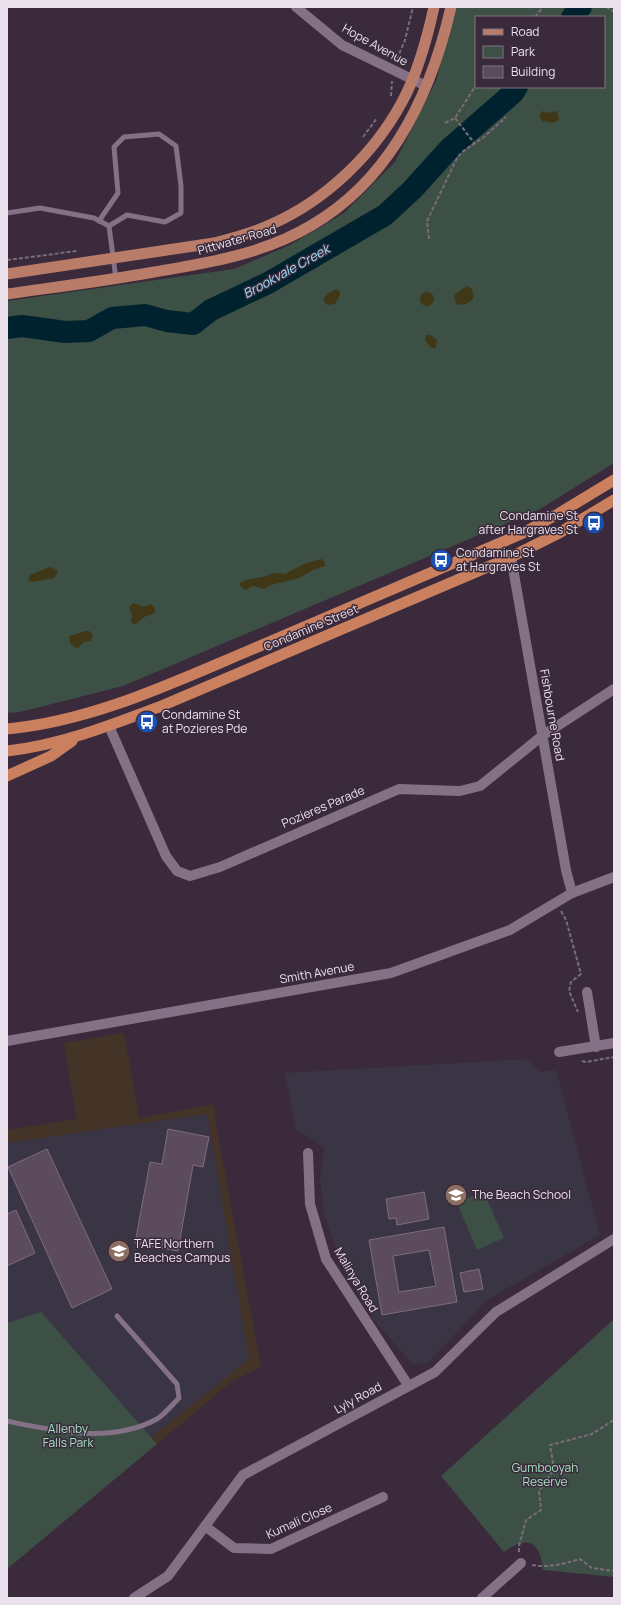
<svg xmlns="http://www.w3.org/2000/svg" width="621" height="1605" font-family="Manrope,sans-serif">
  <rect width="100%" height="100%" fill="#3a2a3b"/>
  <!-- industrial -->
  <path fill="#443428" d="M 124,1033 L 139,1118 L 214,1104 L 217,1130 L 261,1367 L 232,1381 L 157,1444 L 41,1312 L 7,1323 L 7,1130 L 77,1119 L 64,1043 Z"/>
  <!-- education -->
  <g fill="#3a3545">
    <path d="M 527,1059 L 540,1072 L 556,1070 L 600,1235 L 487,1300 L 428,1363 L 412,1364 L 372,1318 L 343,1270 L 324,1212 L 320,1178 L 324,1149 L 313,1139 L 296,1131 L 285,1073 Z"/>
    <path d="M 207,1114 L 249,1359 L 116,1465 L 7,1439 L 7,1143 Z"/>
  </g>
  <!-- green -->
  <g fill="#3c5045" fill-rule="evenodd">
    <path d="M 456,7 L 614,7 L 614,463 L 540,509 L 123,686 L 20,712 L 7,713 L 7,301 L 234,269 L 290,245 L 344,213 L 395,162 L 436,81 ZM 476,17 L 604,17 L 604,87 L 476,87 Z"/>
    <path d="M 483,1191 L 504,1238 L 477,1250 L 457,1203 Z"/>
    <path d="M 41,1312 L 157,1444 L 7,1569 L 7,1323 Z"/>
    <path d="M 614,1319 L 614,1577 L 543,1570 C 541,1542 527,1534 504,1552 L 441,1476 Z"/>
  </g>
  <!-- sand -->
  <g fill="#403717">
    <path d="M 543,111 L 549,113 L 556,111 L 558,114 L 559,120 L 553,123 L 542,121 L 539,115 Z"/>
    <path d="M 467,286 L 471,288 L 474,296 L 472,300 L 466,304 L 457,305 L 454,298 L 455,294 Z"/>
    <path d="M 336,289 L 340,291 L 340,295 L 335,304 L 327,305 L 323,299 L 329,293 Z"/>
    <circle cx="427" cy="299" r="7"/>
    <path d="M 426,335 L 431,335 L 437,340 L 436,348 L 431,348 L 425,340 Z"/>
    <path d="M 322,559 L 325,562 L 325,566 L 313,570 L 299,578 L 271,585 L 264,589 L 253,586 L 245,590 L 240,585 L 240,583 L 249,579 L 263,577 L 274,573 L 285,574 L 306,563 Z"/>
    <path d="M 50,567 L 57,570 L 58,572 L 54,578 L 34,582 L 28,581 L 30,575 Z"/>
    <path d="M 133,603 L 144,607 L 151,604 L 155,608 L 155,613 L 144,617 L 136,624 L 133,624 L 131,621 L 132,615 L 129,607 Z"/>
    <path d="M 86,631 L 89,631 L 93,635 L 91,641 L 84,642 L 78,648 L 74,647 L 70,643 L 69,636 Z"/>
  </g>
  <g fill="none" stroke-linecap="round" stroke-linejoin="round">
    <!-- river -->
    <g stroke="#00222e" stroke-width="22">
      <path d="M 572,17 L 581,7"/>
      <path d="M 7,328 L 22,326 L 65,332 L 89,331 L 112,318 L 145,315 L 167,321 L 193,324 L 211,310 L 268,283 L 385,215 L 412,190 L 450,148 L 513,93 L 517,87"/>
    </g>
  </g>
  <!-- building -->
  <g fill="#5c4b5d" stroke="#7e6c80" fill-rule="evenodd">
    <path d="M 168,1129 L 209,1137 L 203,1167 L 193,1165 L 178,1251 L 135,1243 L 150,1162 L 162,1164 Z"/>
    <path d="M 47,1149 L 112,1289 L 72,1308 L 8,1167 Z"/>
    <path d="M 424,1192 L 429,1219 L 397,1225 L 396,1218 L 389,1219 L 386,1199 Z"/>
    <path d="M 16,1210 L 35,1253 L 7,1266 L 7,1214 Z"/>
    <path d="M 444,1227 L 457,1302 L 382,1315 L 369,1240 ZM 429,1250 L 436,1286 L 399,1292 L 393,1256 Z"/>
    <path d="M 479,1269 L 483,1289 L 464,1292 L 460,1273 Z"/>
  </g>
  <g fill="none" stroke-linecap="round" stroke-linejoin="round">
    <!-- path -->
    <g stroke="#7a6c7b" stroke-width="2" stroke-dasharray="4 2" stroke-linecap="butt">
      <path d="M 606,7 L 614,12"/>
      <path d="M 535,17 L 543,7"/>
      <path d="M 397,59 L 405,40 L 413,7"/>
      <path d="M 391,96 L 392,81"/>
      <path d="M 455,118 L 475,144"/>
      <path d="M 445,123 L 455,118 L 476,85"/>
      <path d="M 363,137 L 377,118"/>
      <path d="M 429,239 L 427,221 L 457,158 L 462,152 L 484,137 L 506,117"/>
      <path d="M 7,260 L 77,251"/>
      <path d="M 561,911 L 566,920 L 581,974 L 571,982 L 569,991 L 578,1012"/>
      <path d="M 582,1061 L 586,1062 L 614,1057"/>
      <path d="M 519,1552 L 519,1546 L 526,1520 L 541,1510 L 539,1491 L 554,1469 L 550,1445 L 592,1434 L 614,1420"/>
      <path d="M 532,1565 C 549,1568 563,1564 580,1559 L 592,1568 L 614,1571"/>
    </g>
    <!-- service -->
    <g stroke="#847186" stroke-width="5">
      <path d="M 7,213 L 40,208 L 94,218 L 109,226 L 116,279"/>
      <path d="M 99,221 L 118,193 L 114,147 L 124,137 L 159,134 L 176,146 L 181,186 L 181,213 L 165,222 L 127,215 L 109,226"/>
      <path d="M 7,1421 C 55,1431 111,1444 157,1419 C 165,1414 172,1405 179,1398 L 177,1384 L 117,1316"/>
    </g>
    <!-- minor -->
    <g stroke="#847186" stroke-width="10">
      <path d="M 296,7 L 342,45 L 426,86"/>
      <path d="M 511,557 L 566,870 L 572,893"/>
      <path d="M 109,726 L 166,856 L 177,871 L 190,876 L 220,867 L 399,789 L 460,791 L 480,786 L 542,736 L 614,689"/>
      <path d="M 587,992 L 596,1047"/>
      <path d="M 7,1041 L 391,973 L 510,930 L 572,893 L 614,877"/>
      <path d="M 559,1052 L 614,1043"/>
      <path d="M 308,1153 L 310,1204 L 326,1259 L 408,1385"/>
      <path d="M 205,1526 L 234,1548 L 271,1549 L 383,1497"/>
      <path d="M 134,1598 L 168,1576 L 243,1475 L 435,1372 L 496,1312 L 614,1239"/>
      <path d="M 482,1598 L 521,1563"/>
    </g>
    <!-- primary -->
    <g stroke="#b97c69" stroke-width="11">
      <path d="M 7,274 L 214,243 C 234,238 253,233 272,224 C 326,200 374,154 402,102 C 418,73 427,39 434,7"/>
      <path d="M 7,294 C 56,287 105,281 154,272 C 208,263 264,254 312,225 C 392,178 431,94 451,7"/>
    </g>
    <!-- trunk -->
    <g stroke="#ca805f" stroke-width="11">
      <path d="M 7,729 C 92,721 170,684 248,651 C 339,612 430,573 521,534 L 558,514 L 614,480"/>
      <path d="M 7,751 C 60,745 109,726 159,707 L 511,557 L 559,533 L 614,500"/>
      <path d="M 7,776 L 51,756 L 72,741"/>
    </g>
  </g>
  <!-- icons -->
  <defs>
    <g id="bus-disc" transform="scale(1.15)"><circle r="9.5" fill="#1a4fb4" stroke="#3a2a3b"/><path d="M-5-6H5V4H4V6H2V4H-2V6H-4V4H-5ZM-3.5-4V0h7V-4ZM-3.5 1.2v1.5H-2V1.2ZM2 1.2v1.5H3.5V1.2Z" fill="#fff"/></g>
    <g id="school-disc" transform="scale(1.15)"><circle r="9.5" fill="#8d6e63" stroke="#3a2a3b"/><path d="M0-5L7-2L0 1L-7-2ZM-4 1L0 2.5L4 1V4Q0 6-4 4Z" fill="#fff"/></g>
    <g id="university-disc" transform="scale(1.15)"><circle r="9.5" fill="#8d6e63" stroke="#3a2a3b"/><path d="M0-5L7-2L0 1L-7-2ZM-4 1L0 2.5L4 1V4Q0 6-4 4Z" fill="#fff"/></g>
  </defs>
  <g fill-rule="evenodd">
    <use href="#bus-disc" x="594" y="523"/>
    <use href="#bus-disc" x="441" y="560"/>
    <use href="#bus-disc" x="147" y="722"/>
    <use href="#school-disc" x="456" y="1195"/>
    <use href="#university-disc" x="119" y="1251"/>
  </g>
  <g text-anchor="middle" stroke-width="3" stroke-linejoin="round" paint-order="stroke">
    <!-- street labels -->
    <g font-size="12" fill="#ebe1ec" stroke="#3a2a3b">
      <text transform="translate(375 45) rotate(29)" y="4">Hope Avenue</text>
      <text transform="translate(237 240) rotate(-16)" y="4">Pittwater Road</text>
      <text transform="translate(311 628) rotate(-23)" y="4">Condamine Street</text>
      <text transform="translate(552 715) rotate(80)" y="4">Fishbourne Road</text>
      <text transform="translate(323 807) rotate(-23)" y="4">Pozieres Parade</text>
      <text transform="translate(317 973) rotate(-10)" y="4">Smith Avenue</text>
      <text transform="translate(356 1280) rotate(59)" y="4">Malinya Road</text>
      <text transform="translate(358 1398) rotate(-29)" y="4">Lyly Road</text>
      <text transform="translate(299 1521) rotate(-24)" y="4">Kumali Close</text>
    </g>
    <!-- poi labels -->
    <g font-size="12" fill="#ebe1ec" stroke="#3a2a3b" text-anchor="start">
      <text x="578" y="520" text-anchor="end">Condamine St<tspan x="578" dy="14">after Hargraves St</tspan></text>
      <text x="456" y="557">Condamine St<tspan x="456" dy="14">at Hargraves St</tspan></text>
      <text x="162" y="719">Condamine St<tspan x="162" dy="14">at Pozieres Pde</tspan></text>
      <text x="472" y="1199">The Beach School</text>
      <text x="134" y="1248">TAFE Northern<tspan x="134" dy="14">Beaches Campus</tspan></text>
    </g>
    <!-- park labels -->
    <g font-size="12" fill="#a5e1bf" stroke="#3a2a3b">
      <text x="68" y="1433">Allenby<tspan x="68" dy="14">Falls Park</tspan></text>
      <text x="545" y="1472">Gumbooyah<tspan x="545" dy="14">Reserve</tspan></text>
    </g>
    <!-- water labels -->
    <g font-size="13" font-style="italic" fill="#9ce0fb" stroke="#3a2a3b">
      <text transform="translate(286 271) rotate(-29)" y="5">Brookvale Creek</text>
    </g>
  </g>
  <!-- border -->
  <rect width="621" height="1605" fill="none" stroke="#ebe1ec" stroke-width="16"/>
  <!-- legend -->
  <rect x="475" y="16" width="130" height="72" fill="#3a2a3b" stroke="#817382"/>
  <rect x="483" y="29" width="20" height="6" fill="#b97c69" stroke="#817382"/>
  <text x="511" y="36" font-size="12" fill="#ebe1ec">Road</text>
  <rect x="483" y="46" width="20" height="12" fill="#3c5045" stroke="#817382"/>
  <text x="511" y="56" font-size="12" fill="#ebe1ec">Park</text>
  <rect x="483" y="66" width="20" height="12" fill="#5c4b5d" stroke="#817382"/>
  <text x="511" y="76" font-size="12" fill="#ebe1ec">Building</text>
</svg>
